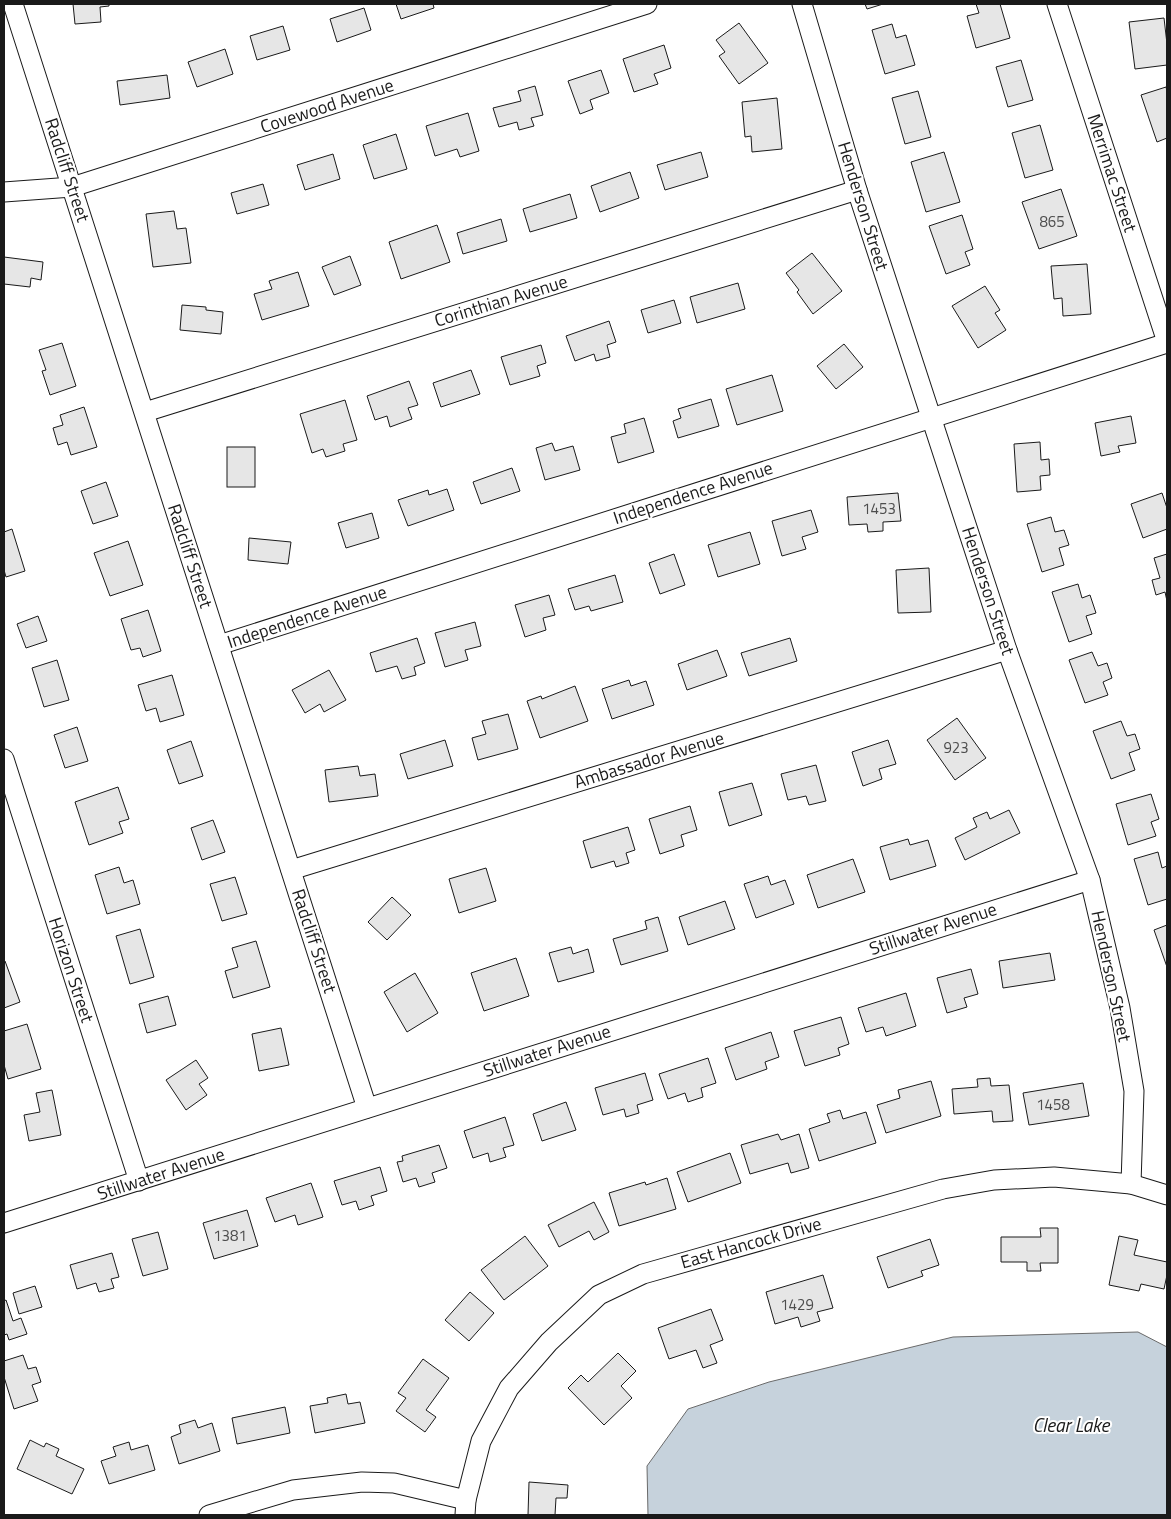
<svg xmlns="http://www.w3.org/2000/svg" width="1171" height="1519" font-family="'Titillium Web',sans-serif">
  <rect width="100%" height="100%" fill="#fff"/>
  <!-- water -->
  <path fill="#c6d2dc" stroke="#6a6a6a" d="M 1138,1332 L 1167,1347 L 1167,1515 L 648,1515 L 647,1466 L 688,1409 L 769,1382 L 953,1337 Z"/>
  <!-- building -->
  <g fill="#e6e6e6" stroke="#1a1a1a">
    <path d="M 73,4 L 109,4 L 109,6 L 100,7 L 101,22 L 75,24 Z"/>
    <path d="M 396,4 L 433,4 L 434,8 L 401,19 Z"/>
    <path d="M 865,4 L 883,4 L 867,9 Z"/>
    <path d="M 976,4 L 1000,4 L 1010,38 L 976,48 L 967,16 L 979,13 Z"/>
    <path d="M 364,8 L 371,30 L 337,42 L 330,19 Z"/>
    <path d="M 1164,18 L 1167,44 L 1167,65 L 1135,69 L 1129,22 Z"/>
    <path d="M 739,23 L 768,63 L 739,84 L 719,56 L 725,52 L 716,40 Z"/>
    <path d="M 892,24 L 896,38 L 906,35 L 915,65 L 885,74 L 872,30 Z"/>
    <path d="M 283,26 L 290,50 L 257,60 L 250,36 Z"/>
    <path d="M 664,45 L 671,68 L 654,74 L 658,84 L 634,92 L 623,59 Z"/>
    <path d="M 225,49 L 233,74 L 197,87 L 188,62 Z"/>
    <path d="M 1021,60 L 1033,100 L 1008,107 L 996,67 Z"/>
    <path d="M 601,70 L 609,93 L 590,100 L 593,109 L 580,114 L 568,81 Z"/>
    <path d="M 167,75 L 170,98 L 120,105 L 117,81 Z"/>
    <path d="M 535,86 L 543,115 L 531,118 L 534,126 L 519,130 L 517,122 L 499,127 L 493,108 L 521,101 L 518,91 Z"/>
    <path d="M 1166,87 L 1167,91 L 1167,138 L 1157,142 L 1141,95 Z"/>
    <path d="M 918,91 L 931,137 L 905,144 L 892,98 Z"/>
    <path d="M 777,98 L 782,149 L 752,152 L 751,136 L 745,137 L 742,102 Z"/>
    <path d="M 468,113 L 479,151 L 460,157 L 457,149 L 435,156 L 426,126 Z"/>
    <path d="M 1040,125 L 1053,170 L 1025,178 L 1012,133 Z"/>
    <path d="M 396,134 L 407,169 L 374,179 L 363,145 Z"/>
    <path d="M 701,152 L 708,177 L 665,190 L 657,165 Z"/>
    <path d="M 944,152 L 960,202 L 926,212 L 911,162 Z"/>
    <path d="M 333,154 L 340,179 L 305,190 L 297,165 Z"/>
    <path d="M 630,172 L 639,198 L 600,212 L 591,186 Z"/>
    <path d="M 263,184 L 269,205 L 237,214 L 231,193 Z"/>
    <path d="M 1061,189 L 1077,236 L 1039,249 L 1022,202 Z"/>
    <path d="M 570,194 L 577,218 L 530,232 L 523,209 Z"/>
    <path d="M 174,211 L 177,229 L 186,228 L 191,263 L 153,267 L 146,214 Z"/>
    <path d="M 962,215 L 973,249 L 965,252 L 970,265 L 946,274 L 929,226 Z"/>
    <path d="M 501,219 L 507,241 L 463,254 L 457,233 Z"/>
    <path d="M 437,225 L 450,262 L 401,279 L 389,242 Z"/>
    <path d="M 812,253 L 842,291 L 813,314 L 797,292 L 799,290 L 786,273 Z"/>
    <path d="M 350,256 L 361,285 L 334,295 L 322,267 Z"/>
    <path d="M 4,257 L 43,262 L 41,280 L 31,278 L 30,287 L 4,284 Z"/>
    <path d="M 1087,264 L 1091,314 L 1063,316 L 1062,298 L 1054,299 L 1051,266 Z"/>
    <path d="M 298,272 L 309,306 L 262,320 L 254,294 L 272,289 L 269,281 Z"/>
    <path d="M 738,283 L 745,309 L 697,323 L 690,297 Z"/>
    <path d="M 985,286 L 1000,310 L 995,313 L 1006,330 L 978,348 L 952,306 Z"/>
    <path d="M 674,300 L 681,323 L 648,333 L 641,310 Z"/>
    <path d="M 182,305 L 206,307 L 206,310 L 223,312 L 221,334 L 180,330 Z"/>
    <path d="M 609,321 L 616,342 L 607,345 L 610,357 L 596,361 L 594,354 L 575,361 L 566,336 Z"/>
    <path d="M 62,343 L 76,386 L 50,395 L 42,371 L 46,370 L 39,350 Z"/>
    <path d="M 844,344 L 863,367 L 836,389 L 817,366 Z"/>
    <path d="M 541,345 L 546,363 L 537,366 L 540,376 L 510,385 L 501,357 Z"/>
    <path d="M 471,370 L 480,394 L 441,407 L 433,383 Z"/>
    <path d="M 772,375 L 783,411 L 737,425 L 726,389 Z"/>
    <path d="M 409,381 L 418,405 L 408,408 L 412,419 L 390,427 L 387,416 L 375,420 L 367,396 Z"/>
    <path d="M 711,399 L 719,426 L 678,438 L 673,421 L 681,418 L 678,409 Z"/>
    <path d="M 345,400 L 357,440 L 343,444 L 345,451 L 326,457 L 323,449 L 312,453 L 300,414 Z"/>
    <path d="M 84,407 L 97,447 L 71,455 L 67,442 L 58,445 L 53,428 L 63,425 L 60,415 Z"/>
    <path d="M 1131,416 L 1136,443 L 1118,446 L 1120,452 L 1101,456 L 1095,423 Z"/>
    <path d="M 644,418 L 654,452 L 618,463 L 611,437 L 626,433 L 624,424 Z"/>
    <path d="M 1040,442 L 1041,460 L 1049,459 L 1050,475 L 1040,476 L 1041,490 L 1017,492 L 1014,444 Z"/>
    <path d="M 552,443 L 555,451 L 573,446 L 580,470 L 545,480 L 536,448 Z"/>
    <rect x="227" y="447" width="28" height="40"/>
    <path d="M 512,468 L 520,491 L 481,504 L 473,482 Z"/>
    <path d="M 106,482 L 118,516 L 93,524 L 81,491 Z"/>
    <path d="M 447,489 L 454,510 L 408,526 L 398,500 L 428,490 L 429,495 Z"/>
    <path d="M 898,493 L 901,521 L 883,522 L 883,531 L 868,532 L 867,524 L 849,525 L 847,497 Z"/>
    <path d="M 1162,493 L 1167,508 L 1167,529 L 1143,538 L 1131,504 Z"/>
    <path d="M 811,510 L 818,532 L 802,537 L 806,549 L 782,556 L 772,521 Z"/>
    <path d="M 372,513 L 379,538 L 346,548 L 338,523 Z"/>
    <path d="M 1051,517 L 1055,532 L 1064,530 L 1069,545 L 1059,548 L 1064,565 L 1042,572 L 1027,524 Z"/>
    <path d="M 12,529 L 25,571 L 6,577 L 4,570 L 4,532 Z"/>
    <path d="M 750,532 L 760,564 L 718,577 L 708,545 Z"/>
    <path d="M 249,538 L 291,542 L 288,564 L 248,560 Z"/>
    <path d="M 128,541 L 143,585 L 110,596 L 94,553 Z"/>
    <path d="M 674,554 L 685,585 L 660,594 L 649,563 Z"/>
    <path d="M 1167,554 L 1167,601 L 1165,592 L 1156,595 L 1152,580 L 1160,578 L 1154,558 Z"/>
    <path d="M 929,568 L 931,612 L 898,613 L 896,570 Z"/>
    <path d="M 615,575 L 623,602 L 591,611 L 589,606 L 575,610 L 568,589 Z"/>
    <path d="M 1078,584 L 1082,598 L 1090,595 L 1096,613 L 1086,616 L 1092,634 L 1069,642 L 1052,592 Z"/>
    <path d="M 549,595 L 555,615 L 543,618 L 546,630 L 525,637 L 515,605 Z"/>
    <path d="M 148,610 L 161,651 L 143,657 L 140,648 L 131,650 L 121,619 Z"/>
    <path d="M 38,616 L 47,641 L 26,648 L 17,624 Z"/>
    <path d="M 475,622 L 481,646 L 465,650 L 468,660 L 445,667 L 435,633 Z"/>
    <path d="M 417,638 L 425,663 L 414,667 L 416,675 L 402,679 L 397,666 L 376,672 L 370,653 Z"/>
    <path d="M 790,638 L 797,661 L 749,676 L 741,653 Z"/>
    <path d="M 717,650 L 727,676 L 687,690 L 678,664 Z"/>
    <path d="M 1092,652 L 1098,666 L 1107,663 L 1112,678 L 1103,682 L 1108,695 L 1085,703 L 1069,660 Z"/>
    <path d="M 57,660 L 69,700 L 44,707 L 32,668 Z"/>
    <path d="M 329,670 L 346,700 L 324,712 L 320,704 L 305,713 L 292,690 Z"/>
    <path d="M 172,675 L 184,715 L 160,722 L 156,708 L 146,711 L 138,685 Z"/>
    <path d="M 629,680 L 631,686 L 646,681 L 654,705 L 612,719 L 602,689 Z"/>
    <path d="M 575,686 L 588,721 L 540,738 L 527,701 L 541,696 L 542,699 Z"/>
    <path d="M 508,714 L 518,749 L 478,760 L 472,738 L 486,734 L 482,721 Z"/>
    <path d="M 957,718 L 986,758 L 955,780 L 927,740 Z"/>
    <path d="M 1121,721 L 1127,736 L 1135,734 L 1140,749 L 1129,753 L 1135,770 L 1111,779 L 1093,731 Z"/>
    <path d="M 77,727 L 88,761 L 65,768 L 54,735 Z"/>
    <path d="M 445,740 L 453,766 L 408,779 L 400,754 Z"/>
    <path d="M 888,740 L 896,764 L 879,769 L 882,779 L 863,786 L 852,752 Z"/>
    <path d="M 191,741 L 203,776 L 179,784 L 167,750 Z"/>
    <path d="M 816,765 L 826,801 L 809,805 L 806,796 L 788,800 L 781,774 Z"/>
    <path d="M 358,766 L 360,776 L 375,774 L 378,796 L 329,802 L 325,770 Z"/>
    <path d="M 752,783 L 762,815 L 729,826 L 719,792 Z"/>
    <path d="M 118,787 L 129,819 L 119,822 L 123,833 L 89,845 L 75,802 Z"/>
    <path d="M 1151,794 L 1159,819 L 1151,822 L 1156,836 L 1128,845 L 1116,804 Z"/>
    <path d="M 690,806 L 697,830 L 681,835 L 684,846 L 660,854 L 649,819 Z"/>
    <path d="M 1009,810 L 1020,833 L 965,860 L 955,838 L 977,827 L 973,818 L 987,812 L 990,819 Z"/>
    <path d="M 213,820 L 225,852 L 202,860 L 191,828 Z"/>
    <path d="M 628,827 L 635,850 L 626,853 L 629,863 L 616,867 L 614,861 L 591,868 L 583,841 Z"/>
    <path d="M 908,839 L 910,845 L 928,840 L 936,866 L 890,880 L 880,847 Z"/>
    <path d="M 1158,852 L 1162,868 L 1167,866 L 1167,899 L 1148,905 L 1134,859 Z"/>
    <path d="M 853,859 L 865,892 L 818,908 L 807,875 Z"/>
    <path d="M 119,867 L 124,883 L 133,880 L 140,904 L 107,914 L 95,875 Z"/>
    <path d="M 486,868 L 496,901 L 459,913 L 449,879 Z"/>
    <path d="M 768,876 L 771,885 L 785,880 L 794,904 L 756,918 L 744,884 Z"/>
    <path d="M 235,877 L 247,914 L 222,921 L 210,884 Z"/>
    <path d="M 392,897 L 411,915 L 387,940 L 368,922 Z"/>
    <path d="M 725,901 L 735,929 L 688,945 L 679,917 Z"/>
    <path d="M 658,917 L 668,951 L 621,965 L 613,939 L 647,929 L 645,921 Z"/>
    <path d="M 1167,925 L 1167,967 L 1154,930 Z"/>
    <path d="M 140,929 L 154,977 L 130,984 L 116,936 Z"/>
    <path d="M 256,941 L 270,987 L 233,998 L 225,971 L 238,967 L 232,948 Z"/>
    <path d="M 571,947 L 573,954 L 588,949 L 594,972 L 558,982 L 549,953 Z"/>
    <path d="M 1050,953 L 1055,980 L 1003,988 L 999,961 Z"/>
    <path d="M 516,958 L 529,996 L 484,1011 L 471,973 Z"/>
    <path d="M 4,961 L 5,961 L 20,1002 L 4,1008 Z"/>
    <path d="M 971,969 L 978,994 L 964,998 L 967,1007 L 947,1013 L 937,978 Z"/>
    <path d="M 415,973 L 438,1013 L 407,1032 L 384,992 Z"/>
    <path d="M 906,993 L 916,1026 L 886,1036 L 883,1027 L 866,1032 L 858,1008 Z"/>
    <path d="M 168,996 L 176,1025 L 147,1033 L 139,1004 Z"/>
    <path d="M 841,1017 L 849,1044 L 838,1048 L 840,1055 L 805,1066 L 794,1031 Z"/>
    <path d="M 27,1024 L 41,1069 L 8,1079 L 4,1065 L 4,1031 Z"/>
    <path d="M 281,1028 L 289,1065 L 259,1071 L 252,1034 Z"/>
    <path d="M 771,1032 L 779,1057 L 765,1062 L 767,1069 L 736,1080 L 725,1048 Z"/>
    <path d="M 708,1058 L 716,1083 L 701,1088 L 703,1097 L 688,1102 L 685,1093 L 668,1099 L 659,1074 Z"/>
    <path d="M 196,1060 L 208,1078 L 199,1084 L 207,1095 L 186,1110 L 166,1080 Z"/>
    <path d="M 645,1073 L 653,1100 L 637,1105 L 639,1113 L 626,1117 L 624,1109 L 603,1115 L 595,1088 Z"/>
    <path d="M 990,1078 L 991,1086 L 1009,1085 L 1013,1121 L 993,1122 L 992,1111 L 954,1114 L 952,1089 L 978,1087 L 977,1079 Z"/>
    <path d="M 931,1081 L 941,1116 L 886,1133 L 877,1105 L 900,1098 L 898,1090 Z"/>
    <path d="M 1083,1083 L 1089,1116 L 1029,1125 L 1023,1093 Z"/>
    <path d="M 52,1090 L 61,1135 L 29,1141 L 24,1115 L 40,1112 L 36,1093 Z"/>
    <path d="M 566,1102 L 576,1130 L 542,1141 L 533,1114 Z"/>
    <path d="M 840,1110 L 843,1119 L 866,1112 L 876,1143 L 819,1161 L 809,1129 L 830,1122 L 827,1114 Z"/>
    <path d="M 505,1117 L 514,1145 L 503,1148 L 506,1157 L 490,1162 L 488,1153 L 473,1158 L 464,1131 Z"/>
    <path d="M 778,1134 L 781,1140 L 799,1134 L 809,1168 L 791,1173 L 788,1163 L 750,1174 L 741,1145 Z"/>
    <path d="M 439,1145 L 447,1168 L 432,1173 L 435,1182 L 419,1187 L 416,1178 L 403,1182 L 397,1162 L 403,1161 L 402,1156 Z"/>
    <path d="M 730,1153 L 741,1183 L 688,1202 L 677,1172 Z"/>
    <path d="M 380,1167 L 387,1191 L 371,1196 L 374,1205 L 359,1210 L 356,1201 L 342,1205 L 334,1181 Z"/>
    <path d="M 667,1178 L 676,1209 L 619,1226 L 609,1193 L 645,1182 L 646,1185 Z"/>
    <path d="M 311,1183 L 323,1217 L 298,1225 L 295,1215 L 275,1222 L 266,1198 Z"/>
    <path d="M 594,1202 L 609,1232 L 594,1240 L 589,1231 L 559,1247 L 548,1225 Z"/>
    <path d="M 247,1210 L 258,1246 L 214,1259 L 203,1223 Z"/>
    <path d="M 1040,1228 L 1058,1228 L 1058,1263 L 1040,1263 L 1041,1271 L 1027,1271 L 1027,1262 L 1001,1262 L 1001,1237 L 1041,1237 Z"/>
    <path d="M 158,1232 L 168,1269 L 143,1276 L 132,1239 Z"/>
    <path d="M 525,1236 L 548,1266 L 504,1300 L 481,1270 Z"/>
    <path d="M 1119,1236 L 1138,1240 L 1134,1255 L 1167,1262 L 1167,1275 L 1164,1289 L 1141,1284 L 1139,1291 L 1109,1285 Z"/>
    <path d="M 930,1239 L 939,1265 L 921,1271 L 923,1276 L 888,1288 L 877,1257 Z"/>
    <path d="M 112,1253 L 119,1277 L 111,1279 L 114,1288 L 99,1292 L 96,1283 L 77,1289 L 70,1265 Z"/>
    <path d="M 823,1275 L 833,1308 L 817,1312 L 820,1321 L 801,1327 L 798,1317 L 775,1324 L 766,1292 Z"/>
    <path d="M 35,1286 L 42,1307 L 19,1314 L 13,1293 Z"/>
    <path d="M 470,1292 L 494,1313 L 469,1341 L 445,1320 Z"/>
    <path d="M 6,1300 L 13,1321 L 21,1318 L 27,1334 L 9,1340 L 7,1334 L 4,1335 L 4,1301 Z"/>
    <path d="M 711,1309 L 723,1340 L 710,1345 L 717,1363 L 703,1368 L 696,1350 L 669,1359 L 658,1328 Z"/>
    <path d="M 618,1353 L 636,1371 L 621,1386 L 632,1398 L 604,1425 L 568,1388 L 581,1375 L 588,1382 Z"/>
    <path d="M 23,1355 L 28,1369 L 36,1367 L 41,1382 L 32,1385 L 38,1401 L 14,1409 L 4,1377 L 4,1361 Z"/>
    <path d="M 423,1359 L 449,1378 L 426,1410 L 436,1417 L 425,1432 L 396,1411 L 406,1398 L 398,1393 Z"/>
    <path d="M 346,1394 L 348,1404 L 360,1402 L 365,1423 L 315,1433 L 310,1406 L 328,1403 L 327,1398 Z"/>
    <path d="M 285,1407 L 290,1433 L 237,1444 L 232,1418 Z"/>
    <path d="M 195,1420 L 198,1428 L 212,1423 L 220,1451 L 179,1464 L 171,1437 L 181,1433 L 179,1425 Z"/>
    <path d="M 30,1440 L 44,1447 L 46,1443 L 59,1449 L 56,1456 L 84,1469 L 72,1494 L 17,1469 Z"/>
    <path d="M 129,1442 L 131,1450 L 148,1445 L 155,1470 L 109,1484 L 101,1461 L 116,1456 L 113,1447 Z"/>
    <path d="M 529,1482 L 568,1485 L 567,1498 L 556,1498 L 555,1515 L 528,1515 Z"/>
  </g>
  <g fill="none" stroke-linecap="round" stroke-linejoin="round">
    <!-- minor casing -->
    <g stroke="#1a1a1a" stroke-width="21">
      <g id="minor">
        <path d="M 13,4 L 367,1108"/>
        <path d="M 802,4 L 857,190 L 1007,650 L 1090,880 L 1120,1008 L 1134,1091 L 1131,1184"/>
        <path d="M 1057,4 L 1167,342"/>
        <path d="M 4,192 L 72,187 L 647,4"/>
        <path d="M 145,412 L 857,190"/>
        <path d="M 219,645 L 1167,343"/>
        <path d="M 4,759 L 139,1181"/>
        <path d="M 291,870 L 1007,650"/>
        <path d="M 4,1223 L 1090,880"/>
        <path d="M 209,1515 L 293,1490 L 362,1482 L 394,1483 L 466,1500"/>
        <path d="M 465,1515 L 466,1500 L 481,1441 L 509,1388 L 549,1342 L 599,1295 L 643,1274 L 943,1189 L 994,1180 L 1054,1177 L 1131,1184 L 1167,1195"/>
      </g>
    </g>
    <!-- minor -->
    <use href="#minor" stroke="#fff" stroke-width="19"/>
  </g>
  <g text-anchor="middle" stroke-width="4" stroke-linejoin="round" paint-order="stroke">
    <!-- number labels -->
    <g font-size="15" fill="#4d4d4d">
      <text x="1052" y="227">865</text>
      <text x="879" y="514">1453</text>
      <text x="956" y="753">923</text>
      <text x="1053" y="1110">1458</text>
      <text x="230" y="1241">1381</text>
      <text x="797" y="1310">1429</text>
    </g>
    <!-- street labels -->
    <g font-size="18" fill="#1a1a1a" stroke="#fff">
      <text transform="translate(327 106) rotate(-18)" y="6">Covewood Avenue</text>
      <text transform="translate(67 170) rotate(72)" y="6">Radcliff Street</text>
      <text transform="translate(1112 173) rotate(72)" y="6">Merrimac Street</text>
      <text transform="translate(863 206) rotate(73)" y="6">Henderson Street</text>
      <text transform="translate(501 301) rotate(-17)" y="6">Corinthian Avenue</text>
      <text transform="translate(693 493) rotate(-18)" y="6">Independence Avenue</text>
      <text transform="translate(190 556) rotate(72)" y="6">Radcliff Street</text>
      <text transform="translate(988 591) rotate(72)" y="6">Henderson Street</text>
      <text transform="translate(307 617) rotate(-18)" y="6">Independence Avenue</text>
      <text transform="translate(649 760) rotate(-17)" y="6">Ambassador Avenue</text>
      <text transform="translate(933 929) rotate(-18)" y="6">Stillwater Avenue</text>
      <text transform="translate(314 941) rotate(72)" y="6">Radcliff Street</text>
      <text transform="translate(71 970) rotate(72)" y="6">Horizon Street</text>
      <text transform="translate(1111 976) rotate(78)" y="6">Henderson Street</text>
      <text transform="translate(547 1051) rotate(-18)" y="6">Stillwater Avenue</text>
      <text transform="translate(161 1174) rotate(-18)" y="6">Stillwater Avenue</text>
      <text transform="translate(751 1243) rotate(-16)" y="6">East Hancock Drive</text>
    </g>
    <!-- water labels -->
    <g font-size="19" font-style="italic" fill="#1a1a1a" stroke="#fff">
      <text x="1071" y="1432">Clear Lake</text>
    </g>
  </g>
  <!-- border -->
  <rect width="1171" height="1519" fill="none" stroke="#1a1a1a" stroke-width="10"/>
</svg>
